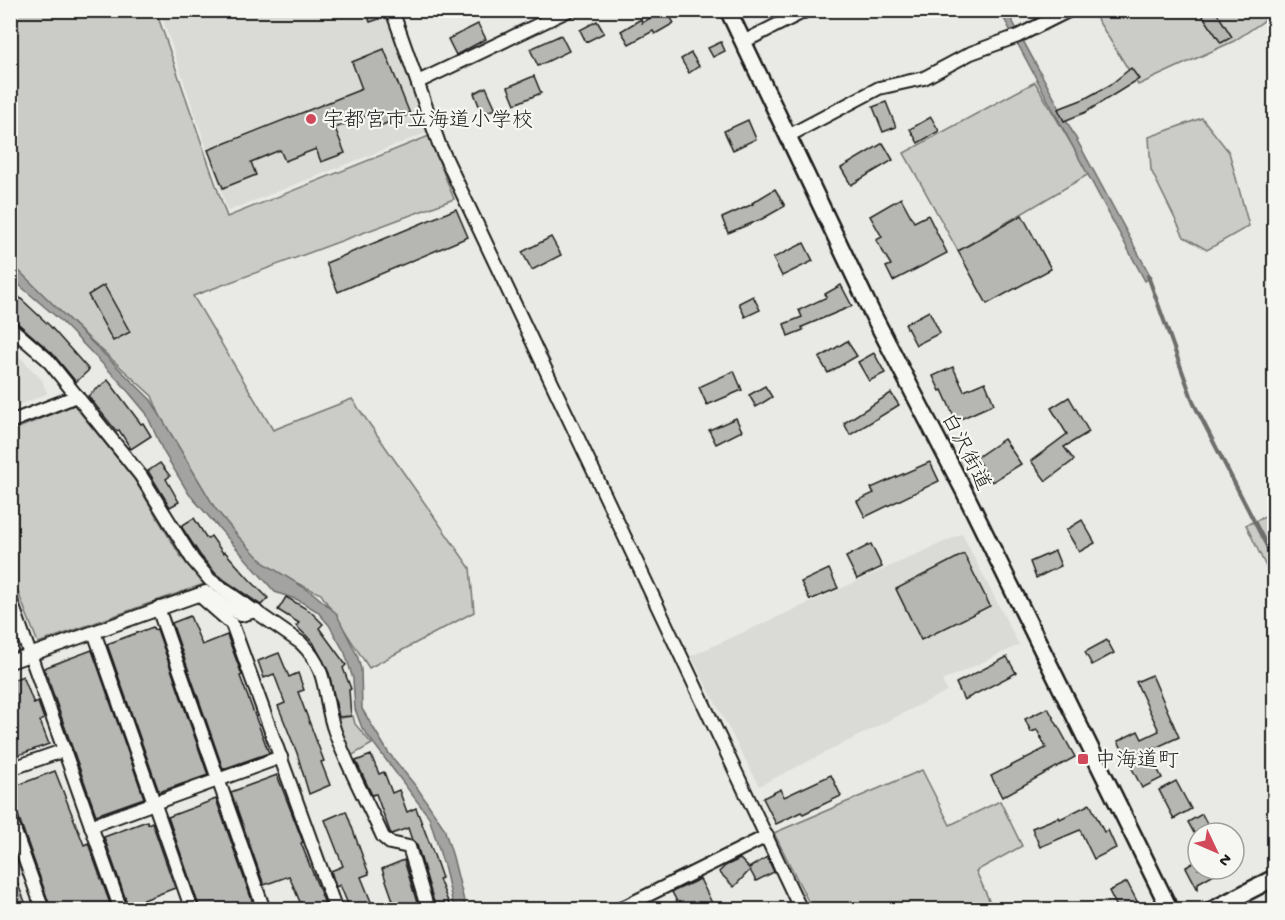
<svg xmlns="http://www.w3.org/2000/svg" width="1285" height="920" font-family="'Gochi Hand','Klee One',sans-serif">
  <rect width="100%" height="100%" fill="#e9e9e5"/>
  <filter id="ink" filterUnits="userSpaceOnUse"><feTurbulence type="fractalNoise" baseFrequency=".0167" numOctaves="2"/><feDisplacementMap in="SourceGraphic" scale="12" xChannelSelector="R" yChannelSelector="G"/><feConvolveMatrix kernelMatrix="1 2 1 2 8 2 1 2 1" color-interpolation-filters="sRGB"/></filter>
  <g filter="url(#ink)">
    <!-- built -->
    <g fill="#dadad6">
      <path d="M 160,11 L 388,11 L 431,131 L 228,211 Z"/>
      <path d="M 11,348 L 42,380 L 47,394 L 11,408 Z"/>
      <path d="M 962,534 L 1019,645 L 942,681 L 947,691 L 759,786 L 691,656 Z"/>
    </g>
    <!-- green -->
    <g fill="#cbcbc7" stroke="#747472" stroke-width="1.5">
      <path d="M 1274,10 L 1274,14 L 1234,41 L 1138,85 L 1092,11 Z"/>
      <path d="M 11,11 L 156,11 L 227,217 L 429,136 L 454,199 L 193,296 L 273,430 L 352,399 L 470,568 L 474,612 L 369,668 L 321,594 L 251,562 L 180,466 L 152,396 L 11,267 Z"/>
      <path d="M 1035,82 L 1089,174 L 958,251 L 904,153 Z"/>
      <path d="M 1202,118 L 1229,152 L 1249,226 L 1207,250 L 1184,237 L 1151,170 L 1149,137 Z"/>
      <path d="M 74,405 L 134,479 L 181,557 L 204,584 L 38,643 L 11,574 L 11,431 Z"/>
      <path d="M 1274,513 L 1274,580 L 1268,571 L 1246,525 Z"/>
      <path d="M 353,716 L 355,724 L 372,744 L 351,756 L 335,719 Z"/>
      <path d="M 922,770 L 950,825 L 1000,801 L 1022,846 L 976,871 L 993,909 L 812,909 L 774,833 Z"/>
    </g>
    <!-- water -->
    <g fill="#a3a3a1" stroke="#6d6d6c" stroke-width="1.5">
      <path d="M 1000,11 L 1007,11 L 1151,277 L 1145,281 Z"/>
      <path d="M 11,263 L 151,400 L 215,508 L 237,535 L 264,563 L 313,593 L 336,613 L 357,655 L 361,669 L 362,709 L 388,752 L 418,789 L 444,828 L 453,857 L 466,909 L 454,909 L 445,869 L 429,817 L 362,728 L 355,709 L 353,679 L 345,653 L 329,625 L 317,611 L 298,600 L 275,592 L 189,494 L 163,451 L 146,413 L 121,383 L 60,320 L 11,278 Z"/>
    </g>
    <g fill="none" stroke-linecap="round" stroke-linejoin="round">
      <!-- stream -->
      <path stroke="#6d6d6c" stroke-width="4" d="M 1148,276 L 1194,404 L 1274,560"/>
    </g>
    <!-- building -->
    <g fill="#b6b6b3" stroke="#1c1c1c" stroke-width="1.5">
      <path d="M 366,10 L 376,10 L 379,19 L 370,22 Z"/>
      <path d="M 663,10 L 666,10 L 674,23 L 655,34 L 653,31 L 629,44 L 621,31 L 641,19 L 642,23 Z"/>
      <path d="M 1199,10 L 1215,10 L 1232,37 L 1221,43 Z"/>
      <path d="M 597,21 L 604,33 L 586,42 L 580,30 Z"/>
      <path d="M 478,24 L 486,39 L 456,55 L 448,39 Z"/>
      <path d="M 561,35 L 569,51 L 538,66 L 530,49 Z"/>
      <path d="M 721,42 L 725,51 L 713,57 L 708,48 Z"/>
      <path d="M 384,49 L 410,114 L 377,127 L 372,114 L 335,128 L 345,153 L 321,162 L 316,149 L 285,161 L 280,150 L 251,162 L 256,175 L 223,188 L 208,150 L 362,89 L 352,62 Z"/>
      <path d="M 691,53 L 699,66 L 689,73 L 681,59 Z"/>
      <path d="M 1131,68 L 1139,79 L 1086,112 L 1064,121 L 1058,109 L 1084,99 L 1110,85 Z"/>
      <path d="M 534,76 L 541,93 L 515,104 L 508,87 Z"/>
      <path d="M 486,87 L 496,109 L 482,113 L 474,93 Z"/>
      <path d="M 886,102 L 896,127 L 883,132 L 873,107 Z"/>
      <path d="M 931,117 L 939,131 L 918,143 L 910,129 Z"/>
      <path d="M 748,120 L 756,139 L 733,150 L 724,131 Z"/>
      <path d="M 883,143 L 893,160 L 851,185 L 841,168 Z"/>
      <path d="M 775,189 L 785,206 L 762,219 L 728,233 L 722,218 L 753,204 L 752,203 Z"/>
      <path d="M 901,198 L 914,222 L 928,215 L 947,253 L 893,281 L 886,267 L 891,265 L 876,240 L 882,237 L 870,216 Z"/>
      <path d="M 456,209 L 468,237 L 338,292 L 326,263 Z"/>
      <path d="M 1022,215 L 1051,269 L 987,304 L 958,251 Z"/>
      <path d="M 551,237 L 561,255 L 532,270 L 522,252 Z"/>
      <path d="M 804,243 L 813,261 L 782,276 L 773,258 Z"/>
      <path d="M 104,285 L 130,332 L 113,341 L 88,295 Z"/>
      <path d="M 841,285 L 852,306 L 802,327 L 803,330 L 788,336 L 784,324 L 802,317 L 799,310 L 827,297 L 825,294 Z"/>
      <path d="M 18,296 L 50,326 L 89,370 L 76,382 L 52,353 L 15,321 L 10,319 L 10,304 Z"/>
      <path d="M 753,296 L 760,310 L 745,317 L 739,303 Z"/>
      <path d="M 929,311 L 940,333 L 916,345 L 905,324 Z"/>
      <path d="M 847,341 L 857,356 L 828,373 L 819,358 Z"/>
      <path d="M 874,353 L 885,373 L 869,381 L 858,362 Z"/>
      <path d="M 953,367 L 964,391 L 985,382 L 994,404 L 956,421 L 942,390 L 940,391 L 933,376 Z"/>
      <path d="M 734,371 L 742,390 L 707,405 L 699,387 Z"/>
      <path d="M 108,380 L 141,424 L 143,423 L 151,436 L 131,449 L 119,430 L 117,432 L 88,396 Z"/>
      <path d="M 765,386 L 772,397 L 756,407 L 749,395 Z"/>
      <path d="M 891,393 L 899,405 L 850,435 L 844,423 Z"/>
      <path d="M 1069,397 L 1089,432 L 1064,447 L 1074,460 L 1046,481 L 1031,461 L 1067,434 L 1051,408 Z"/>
      <path d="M 736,418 L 742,431 L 716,444 L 709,430 Z"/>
      <path d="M 1004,439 L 1021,464 L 992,482 L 976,458 Z"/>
      <path d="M 930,462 L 939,481 L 865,517 L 857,501 L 874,493 L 871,488 Z"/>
      <path d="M 160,463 L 170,476 L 166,479 L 179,502 L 170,507 L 148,471 Z"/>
      <path d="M 194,518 L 207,539 L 211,536 L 223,553 L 225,552 L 249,579 L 268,598 L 261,605 L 216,574 L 200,555 L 181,526 Z"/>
      <path d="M 1082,520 L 1095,543 L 1079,552 L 1066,530 Z"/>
      <path d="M 871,544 L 882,567 L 857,579 L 846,557 Z"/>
      <path d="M 1055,551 L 1061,566 L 1036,578 L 1030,562 Z"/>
      <path d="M 964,554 L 990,606 L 921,640 L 896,589 Z"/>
      <path d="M 829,569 L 838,588 L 810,600 L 801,582 Z"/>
      <path d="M 286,597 L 310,611 L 323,624 L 319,628 L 346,665 L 343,668 L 351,689 L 349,690 L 351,716 L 339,717 L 329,673 L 313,642 L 296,626 L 299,623 L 278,610 Z"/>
      <path d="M 190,616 L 202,645 L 227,635 L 242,675 L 240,676 L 269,753 L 223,769 L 172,623 Z"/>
      <path d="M 153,627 L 154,630 L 157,629 L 208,775 L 159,792 L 107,644 Z"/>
      <path d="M 1107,640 L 1114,653 L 1092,665 L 1085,652 Z"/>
      <path d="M 92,650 L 144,798 L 96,815 L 44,668 Z"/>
      <path d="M 279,653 L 289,677 L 298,673 L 304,690 L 298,692 L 315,737 L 324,761 L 321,762 L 330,785 L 309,794 L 297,753 L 278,706 L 285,703 L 274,674 L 264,678 L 258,661 Z"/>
      <path d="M 1007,657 L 1016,673 L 964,700 L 956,683 Z"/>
      <path d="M 1152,675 L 1179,737 L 1148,751 L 1162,778 L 1142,788 L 1118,741 L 1138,731 L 1142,739 L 1159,731 L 1136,682 Z"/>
      <path d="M 23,676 L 34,704 L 38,702 L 44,719 L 40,721 L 49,744 L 10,758 L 10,681 Z"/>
      <path d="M 1048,708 L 1075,757 L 1002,797 L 991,776 L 1046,748 L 1037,730 L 1031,732 L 1025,719 Z"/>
      <path d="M 371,755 L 379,774 L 384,772 L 392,793 L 399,790 L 407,812 L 416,808 L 434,855 L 442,878 L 439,879 L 451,909 L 436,909 L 417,845 L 412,840 L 408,828 L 392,834 L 390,832 L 376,794 L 372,795 L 356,761 Z"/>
      <path d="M 55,771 L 84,845 L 88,843 L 112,909 L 51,909 L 18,815 L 10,801 L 10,788 Z"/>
      <path d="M 277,775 L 288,803 L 303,842 L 301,843 L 327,909 L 303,909 L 289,876 L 264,885 L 231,792 Z"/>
      <path d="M 831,775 L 841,796 L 803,814 L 801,812 L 776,824 L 763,798 L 781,789 L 784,797 Z"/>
      <path d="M 1176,781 L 1191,809 L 1174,819 L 1159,790 Z"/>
      <path d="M 216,799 L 255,909 L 200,909 L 168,817 Z"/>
      <path d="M 1090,804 L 1104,832 L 1108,830 L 1116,848 L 1094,859 L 1080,830 L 1040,847 L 1032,828 L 1059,817 L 1060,819 Z"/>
      <path d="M 346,811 L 369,874 L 361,877 L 374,909 L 350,909 L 340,885 L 336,887 L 331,871 L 343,866 L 325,820 Z"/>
      <path d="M 1202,814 L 1212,833 L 1194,833 L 1188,822 Z"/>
      <path d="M 147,821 L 148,824 L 152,822 L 175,888 L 128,906 L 104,837 Z"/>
      <path d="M 767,857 L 774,872 L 756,881 L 750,870 L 734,887 L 719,872 L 725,866 L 740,859 L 749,868 Z"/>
      <path d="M 404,860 L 418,906 L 409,909 L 396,909 L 382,869 Z"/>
      <path d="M 1198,860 L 1198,869 L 1223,869 L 1198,883 L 1198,890 L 1186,867 Z"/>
      <path d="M 10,868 L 11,868 L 28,909 L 10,909 Z"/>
      <path d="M 700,879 L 715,909 L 681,909 L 672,892 Z"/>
      <path d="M 1127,882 L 1141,909 L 1118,909 L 1109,891 Z"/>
    </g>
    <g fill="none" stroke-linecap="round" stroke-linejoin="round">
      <!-- minor casing -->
      <g stroke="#1c1c1c" stroke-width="16">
        <g id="minor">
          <path d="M 392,10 L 439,144 L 801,910"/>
          <path d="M 743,42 L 807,10"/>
          <path d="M 418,82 L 569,10"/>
          <path d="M 788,136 L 879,88 L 924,78 L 971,53 L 1018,36 L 1070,10"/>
          <path d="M 10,327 L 47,359 L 141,476 L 193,560 L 210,580 L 301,643 C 331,672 322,698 335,732 C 348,768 367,802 383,837 L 390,843 L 409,847 L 428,910"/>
          <path d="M 10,422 L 77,396"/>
          <path d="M 199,595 L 232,624 L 336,910"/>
          <path d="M 10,598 L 121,910"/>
          <path d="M 158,608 L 264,910"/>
          <path d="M 94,632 L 192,910"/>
          <path d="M 10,662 L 206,592 L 241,615 L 256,611"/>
          <path d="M 10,769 L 65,750"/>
          <path d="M 10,818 L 43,910"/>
          <path d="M 91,826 L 281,757"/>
          <path d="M 618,910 L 767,836"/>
        </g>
      </g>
      <!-- major casing -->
      <g stroke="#1c1c1c" stroke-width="20">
        <g id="major">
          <path d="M 728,10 L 871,311 L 964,491 L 1170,910"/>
          <path d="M 1212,910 L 1274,878"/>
        </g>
      </g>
      <!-- minor -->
      <use href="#minor" stroke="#f6f6f2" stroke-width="12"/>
      <!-- major -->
      <use href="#major" stroke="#f6f6f2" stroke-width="15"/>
    </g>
  </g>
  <!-- markers -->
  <g fill="#d1495b" stroke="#f6f6f2" stroke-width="2">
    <circle cx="311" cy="119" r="6"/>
    <rect x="1077" y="753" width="12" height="12" rx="3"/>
  </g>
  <g text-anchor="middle" stroke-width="4.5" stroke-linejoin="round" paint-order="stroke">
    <!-- poi labels -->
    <g font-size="21" fill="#1c1c1c" stroke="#f6f6f2" text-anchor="start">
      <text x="323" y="126">宇都宮市立海道小学校</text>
      <text x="1095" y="766">中海道町</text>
    </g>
    <!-- street labels -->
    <g font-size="21" fill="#1c1c1c" stroke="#f6f6f2">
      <text transform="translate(967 451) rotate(63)" y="7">白沢街道</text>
    </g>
  </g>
  <!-- margin -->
  <rect width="1285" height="920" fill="none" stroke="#f6f6f2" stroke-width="36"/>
  <rect x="18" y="18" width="1249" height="884" fill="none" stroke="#1c1c1c" stroke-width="2" filter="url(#ink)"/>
  <!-- north arrow -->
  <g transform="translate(1216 851) rotate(134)"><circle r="28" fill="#f6f6f2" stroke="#9f9f9c" stroke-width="1.5"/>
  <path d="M0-4.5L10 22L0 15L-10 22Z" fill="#d1495b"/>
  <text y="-9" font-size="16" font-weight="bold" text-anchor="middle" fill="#1c1c1c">N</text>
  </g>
</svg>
